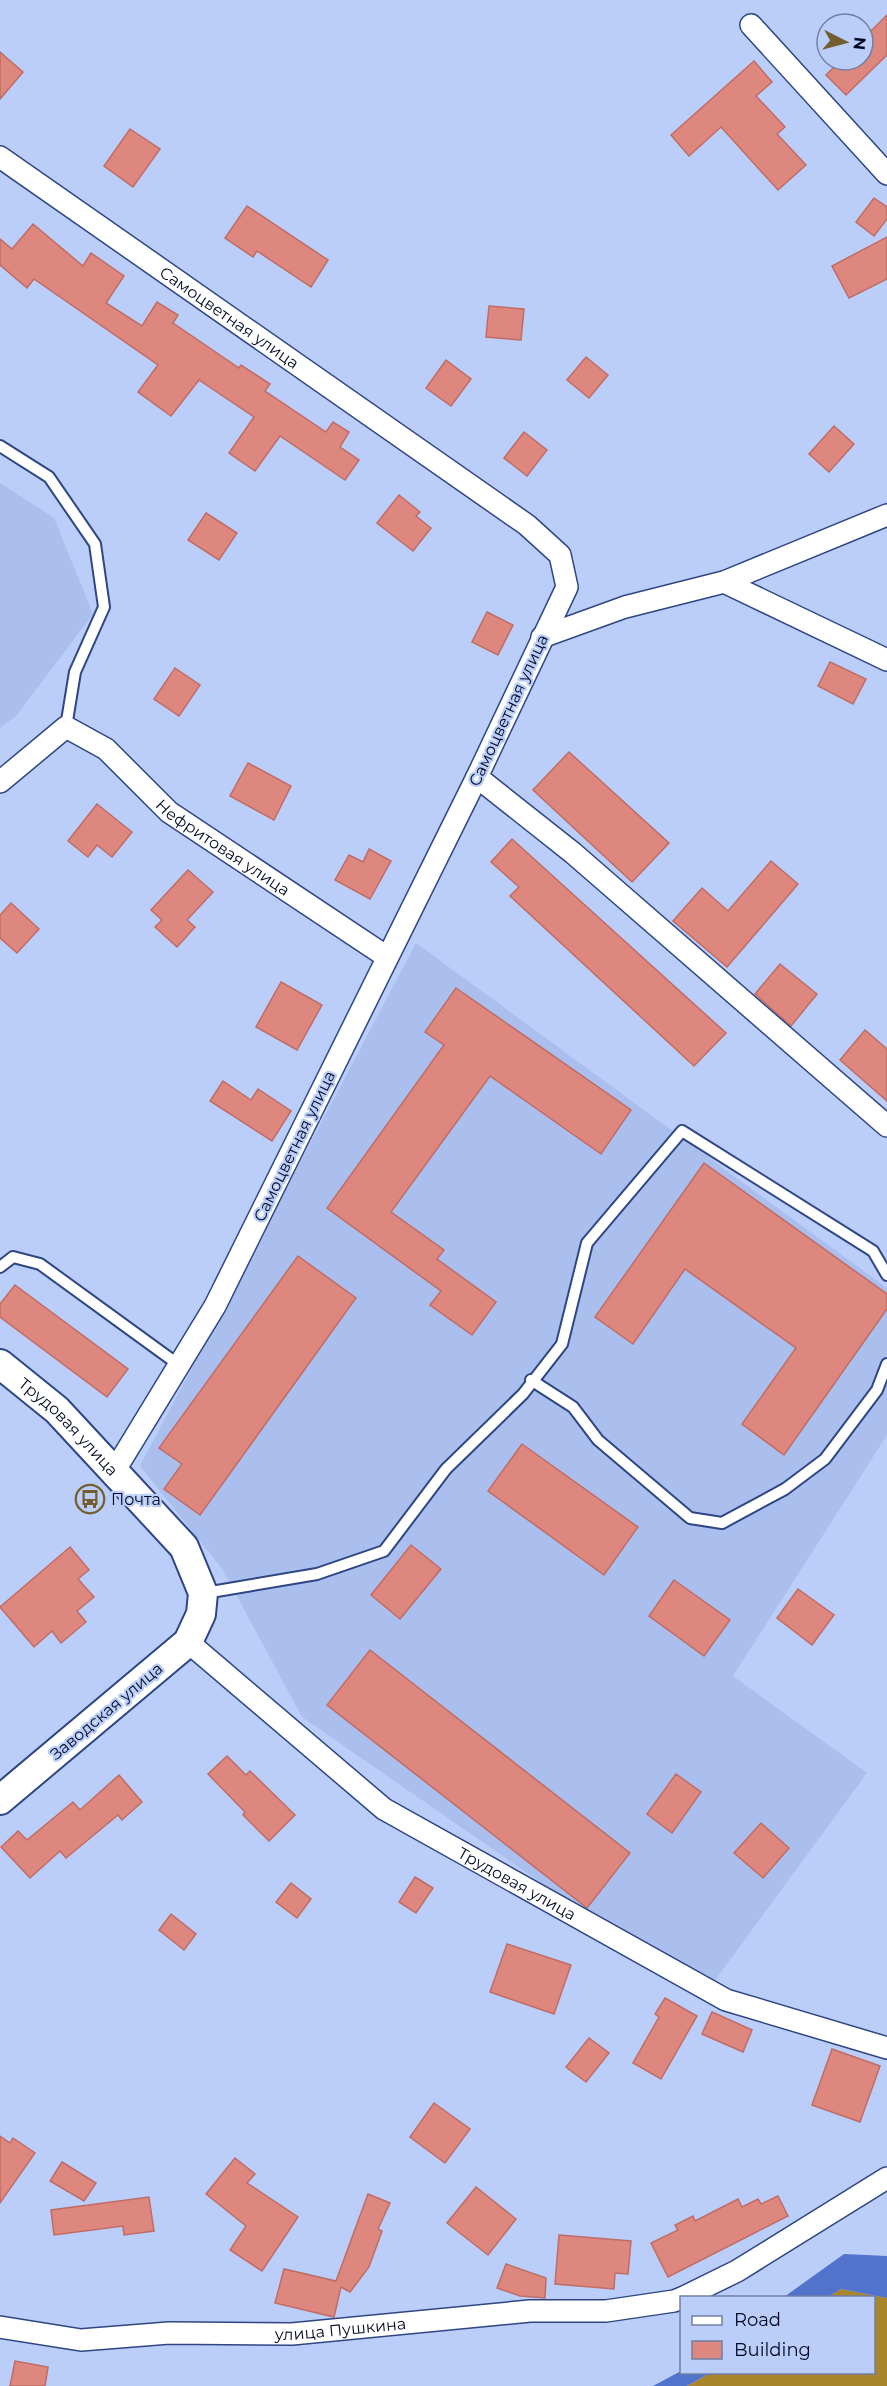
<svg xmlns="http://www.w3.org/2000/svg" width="887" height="2386" font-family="Montserrat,sans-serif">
  <rect width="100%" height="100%" fill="#bacef9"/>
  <!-- built -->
  <g fill="#aabfee">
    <path d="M 0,483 L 54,518 L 93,614 L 16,716 L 0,728 Z"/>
    <path d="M 416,943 L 887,1288 L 887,1435 L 733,1676 L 867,1773 L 713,1983 L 572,1904 L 302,1717 L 223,1570 L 140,1466 Z"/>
  </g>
  <!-- forest -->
  <path fill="#a9852c" d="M 841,2289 L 887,2298 L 887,2386 L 687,2386 L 710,2373 L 874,2372 L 874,2298 L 828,2297 Z"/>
  <!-- water -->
  <g fill="#5173cb">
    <path d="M 844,2254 L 887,2256 L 887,2298 L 841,2289 L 828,2297 L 784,2297 Z"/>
    <path d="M 681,2371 L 710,2373 L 687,2386 L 653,2386 Z"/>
  </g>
  <!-- building -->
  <g fill="#dd877f" stroke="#c06c65" stroke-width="1.5">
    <path d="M 887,15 L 887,55 L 846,95 L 826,75 L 841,60 L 863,60 L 863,39 Z"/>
    <path d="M 0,52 L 23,72 L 0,99 Z"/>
    <path d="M 754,61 L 772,82 L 756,96 L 785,127 L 777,134 L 806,165 L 778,190 L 721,127 L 689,156 L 671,135 Z"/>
    <path d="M 130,129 L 160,149 L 133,187 L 104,166 Z"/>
    <path d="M 874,198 L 887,207 L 887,219 L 874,236 L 856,222 Z"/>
    <path d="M 247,206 L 328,260 L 311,287 L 257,251 L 253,257 L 225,238 Z"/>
    <path d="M 33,224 L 83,266 L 91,253 L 124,276 L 106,303 L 142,326 L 157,302 L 178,315 L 173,323 L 239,368 L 241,365 L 270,384 L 265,391 L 326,432 L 333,422 L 349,432 L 340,447 L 359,460 L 345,480 L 280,436 L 255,471 L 229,453 L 254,417 L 199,380 L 171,416 L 138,392 L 158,365 L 34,279 L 27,288 L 0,265 L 0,239 L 12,249 Z"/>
    <path d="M 887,237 L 887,279 L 849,298 L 832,266 Z"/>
    <path d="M 489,306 L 524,309 L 521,340 L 486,337 Z"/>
    <path d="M 586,357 L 608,375 L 589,398 L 567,380 Z"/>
    <path d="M 446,360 L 471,379 L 451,406 L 426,388 Z"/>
    <path d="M 834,426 L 854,444 L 829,472 L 809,454 Z"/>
    <path d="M 524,432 L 547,450 L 527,476 L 504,458 Z"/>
    <path d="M 399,495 L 420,512 L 416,516 L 431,528 L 413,551 L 377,523 Z"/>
    <path d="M 206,513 L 237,533 L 219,560 L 188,540 Z"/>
    <path d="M 487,612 L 513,625 L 498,655 L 472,642 Z"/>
    <path d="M 830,662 L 866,679 L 853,704 L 818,686 Z"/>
    <path d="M 175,668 L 200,685 L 179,716 L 154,699 Z"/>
    <path d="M 569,752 L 669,843 L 632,882 L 533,790 Z"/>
    <path d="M 248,763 L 291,786 L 274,820 L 230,796 Z"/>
    <path d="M 97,804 L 132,832 L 112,857 L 97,845 L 88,857 L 68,841 Z"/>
    <path d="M 512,839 L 726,1033 L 694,1066 L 510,896 L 519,887 L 491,862 Z"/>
    <path d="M 369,849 L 391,861 L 370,899 L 335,880 L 349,855 L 363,862 Z"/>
    <path d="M 771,861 L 798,884 L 727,967 L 673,921 L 702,888 L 728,911 Z"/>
    <path d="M 188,870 L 213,892 L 187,920 L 195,927 L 177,947 L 155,927 L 162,920 L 151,910 Z"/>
    <path d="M 11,903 L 39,929 L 17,953 L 0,938 L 0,915 Z"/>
    <path d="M 780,964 L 817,994 L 791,1026 L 755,994 Z"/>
    <path d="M 281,982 L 322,1005 L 297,1050 L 256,1027 Z"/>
    <path d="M 456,988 L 631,1110 L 601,1154 L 490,1076 L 391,1212 L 444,1250 L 437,1259 L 496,1302 L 472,1335 L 430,1305 L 441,1291 L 327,1208 L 444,1045 L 425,1032 Z"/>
    <path d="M 865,1030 L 887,1049 L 887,1101 L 840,1060 Z"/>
    <path d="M 223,1081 L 251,1100 L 258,1089 L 291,1111 L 272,1141 L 210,1101 Z"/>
    <path d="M 704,1163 L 887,1294 L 887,1309 L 784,1455 L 742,1424 L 796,1348 L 685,1269 L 633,1344 L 595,1317 Z"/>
    <path d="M 298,1256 L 356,1298 L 200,1515 L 164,1489 L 182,1464 L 159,1448 Z"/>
    <path d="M 15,1285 L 128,1369 L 107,1397 L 0,1317 L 0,1304 Z"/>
    <path d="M 522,1444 L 638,1527 L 604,1575 L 488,1491 Z"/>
    <path d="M 411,1545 L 441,1569 L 400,1619 L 371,1595 Z"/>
    <path d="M 70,1547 L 89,1570 L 78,1579 L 94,1597 L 77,1611 L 86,1622 L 61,1643 L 52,1631 L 34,1647 L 0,1607 Z"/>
    <path d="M 674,1580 L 730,1620 L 704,1656 L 649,1616 Z"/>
    <path d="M 798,1589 L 834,1615 L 812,1645 L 777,1618 Z"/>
    <path d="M 370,1650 L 630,1853 L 587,1908 L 327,1705 Z"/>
    <path d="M 227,1756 L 246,1775 L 250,1771 L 295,1815 L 269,1841 L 243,1815 L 245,1812 L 208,1774 Z"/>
    <path d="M 676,1774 L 701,1792 L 672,1833 L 647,1814 Z"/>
    <path d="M 119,1775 L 142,1802 L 122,1820 L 118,1815 L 66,1858 L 60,1851 L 30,1878 L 1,1847 L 18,1831 L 27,1840 L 73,1802 L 80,1810 Z"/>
    <path d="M 761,1823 L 789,1848 L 763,1878 L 734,1853 Z"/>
    <path d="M 415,1877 L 433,1888 L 416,1913 L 399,1902 Z"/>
    <path d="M 291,1883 L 311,1899 L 297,1918 L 276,1902 Z"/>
    <path d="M 171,1914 L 196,1934 L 184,1950 L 159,1930 Z"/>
    <path d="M 507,1944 L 571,1965 L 554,2014 L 490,1992 Z"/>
    <path d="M 665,1998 L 697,2016 L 661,2079 L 633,2063 L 659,2017 L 655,2014 Z"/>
    <path d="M 712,2012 L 752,2030 L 743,2052 L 702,2034 Z"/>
    <path d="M 589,2038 L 609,2053 L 586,2082 L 566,2067 Z"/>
    <path d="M 832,2049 L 880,2066 L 860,2122 L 812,2105 Z"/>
    <path d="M 434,2103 L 470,2129 L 445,2163 L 410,2137 Z"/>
    <path d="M 0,2136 L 10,2143 L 13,2138 L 35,2153 L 0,2203 Z"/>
    <path d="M 235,2158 L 255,2174 L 247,2183 L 298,2217 L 262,2271 L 230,2250 L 246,2226 L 206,2194 Z"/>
    <path d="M 62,2162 L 96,2183 L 84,2201 L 50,2181 Z"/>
    <path d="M 476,2187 L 516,2219 L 488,2255 L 447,2223 Z"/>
    <path d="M 368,2194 L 390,2203 L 378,2229 L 382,2231 L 369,2267 L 350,2292 L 341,2287 L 334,2317 L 275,2303 L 284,2269 L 336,2281 Z"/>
    <path d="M 778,2196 L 788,2216 L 668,2277 L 651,2243 L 678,2230 L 675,2225 L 693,2216 L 695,2221 L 738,2199 L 742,2207 L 758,2199 L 761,2204 Z"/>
    <path d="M 149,2197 L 154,2231 L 124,2235 L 123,2226 L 54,2235 L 51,2210 Z"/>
    <path d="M 559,2235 L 631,2241 L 628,2274 L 615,2273 L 614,2289 L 555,2284 Z"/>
    <path d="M 506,2264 L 546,2278 L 545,2298 L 520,2296 L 497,2288 Z"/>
    <path d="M 15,2361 L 48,2367 L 45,2386 L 10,2386 Z"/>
  </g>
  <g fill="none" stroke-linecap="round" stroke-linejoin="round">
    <!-- lane casing -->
    <g stroke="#2e4684" stroke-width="14">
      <g id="lane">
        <path d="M 0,446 L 49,477 L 95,544 L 104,607 L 75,672 L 66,727"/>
        <path d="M 0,1267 L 13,1257 L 40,1264 L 179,1365"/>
        <path d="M 531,1380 L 573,1407 L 598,1440 L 690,1518 L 722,1523 L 785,1489 L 825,1459 L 877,1390 L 887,1364"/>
        <path d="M 205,1593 L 317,1574 L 384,1551 L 446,1469 L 523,1394 L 562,1344 L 587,1243 L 682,1131 L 873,1251 L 887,1275"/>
      </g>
    </g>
    <!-- street casing -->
    <g stroke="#2e4684" stroke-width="24">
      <g id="street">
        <path d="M 751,25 L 887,174"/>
        <path id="s1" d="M 0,157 L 527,525 L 560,555 L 567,587 L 477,777 L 215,1306 L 115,1470"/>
        <path d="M 724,582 L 887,660"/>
        <path d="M 542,637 L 625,607 L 724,582 L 887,515"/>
        <path d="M 477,777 L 573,853 L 887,1126"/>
        <path id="s2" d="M 0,782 L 66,727 L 106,749 L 169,812 L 387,957"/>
        <path id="s3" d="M 188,1642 L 384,1809 L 726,2000 L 887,2048"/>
        <path d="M 682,2298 L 737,2271 L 887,2178"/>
        <path id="s4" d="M 0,2327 L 81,2340 L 169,2333 L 292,2334 L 530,2311 L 606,2311 L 674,2301 L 682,2298"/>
      </g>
    </g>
    <!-- secondary casing -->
    <g stroke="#2e4684" stroke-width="32">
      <g id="secondary">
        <path id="s5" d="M 0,1364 L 57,1410 L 184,1547 L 203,1593 L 201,1614 L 188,1642 L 0,1800"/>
      </g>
    </g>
    <!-- lane -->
    <use href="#lane" stroke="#fff" stroke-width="10"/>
    <!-- street -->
    <use href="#street" stroke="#fff" stroke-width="21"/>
    <!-- secondary -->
    <use href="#secondary" stroke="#fff" stroke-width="28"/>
  </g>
  <!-- icons -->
  <defs>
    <g id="bus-ring" transform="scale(1.5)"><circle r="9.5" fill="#bacef9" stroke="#735e2d" stroke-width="1.5"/><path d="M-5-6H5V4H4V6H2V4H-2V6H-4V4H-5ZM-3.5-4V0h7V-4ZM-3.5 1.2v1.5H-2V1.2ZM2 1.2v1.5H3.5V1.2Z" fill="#735e2d"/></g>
  </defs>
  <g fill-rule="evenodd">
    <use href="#bus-ring" x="90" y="1499"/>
  </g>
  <g text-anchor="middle" stroke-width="4.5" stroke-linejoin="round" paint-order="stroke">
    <!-- street labels -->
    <g font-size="16" fill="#030922" stroke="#bacef9">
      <text dy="6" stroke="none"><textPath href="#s1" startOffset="280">Самоцветная улица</textPath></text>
      <text transform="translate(508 710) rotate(-65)" y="6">Самоцветная улица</text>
      <text dy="6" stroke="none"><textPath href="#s2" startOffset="285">Нефритовая улица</textPath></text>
      <text transform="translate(294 1146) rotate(-64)" y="6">Самоцветная улица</text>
      <text dy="6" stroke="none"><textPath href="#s5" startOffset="93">Трудовая улица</textPath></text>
      <text transform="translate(106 1711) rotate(-40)" y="6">Заводская улица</text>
      <text dy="6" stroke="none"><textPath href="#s3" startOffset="410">Трудовая улица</textPath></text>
      <text dy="6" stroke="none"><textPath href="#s4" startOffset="342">улица Пушкина</textPath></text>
    </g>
    <!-- poi labels -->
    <g font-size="16" fill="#030922" stroke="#bacef9" text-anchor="start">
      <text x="111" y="1505">Почта</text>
    </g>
  </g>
  <!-- legend -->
  <rect x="680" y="2296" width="195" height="78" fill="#bacef9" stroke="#717fa3" stroke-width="1.5"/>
  <rect x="692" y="2316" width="30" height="9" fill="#ffffff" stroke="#717fa3" stroke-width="1.5"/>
  <text x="734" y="2326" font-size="18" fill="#030922">Road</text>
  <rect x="692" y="2341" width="30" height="18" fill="#dd877f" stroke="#717fa3" stroke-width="1.5"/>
  <text x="734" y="2356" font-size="18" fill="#030922">Building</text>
  <!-- north arrow -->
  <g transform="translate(845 42) rotate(96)"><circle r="28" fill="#bacef9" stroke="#717fa3" stroke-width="1.5"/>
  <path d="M0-4.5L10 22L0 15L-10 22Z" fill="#735e2d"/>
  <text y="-9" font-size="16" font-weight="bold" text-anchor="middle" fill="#030922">N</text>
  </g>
</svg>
